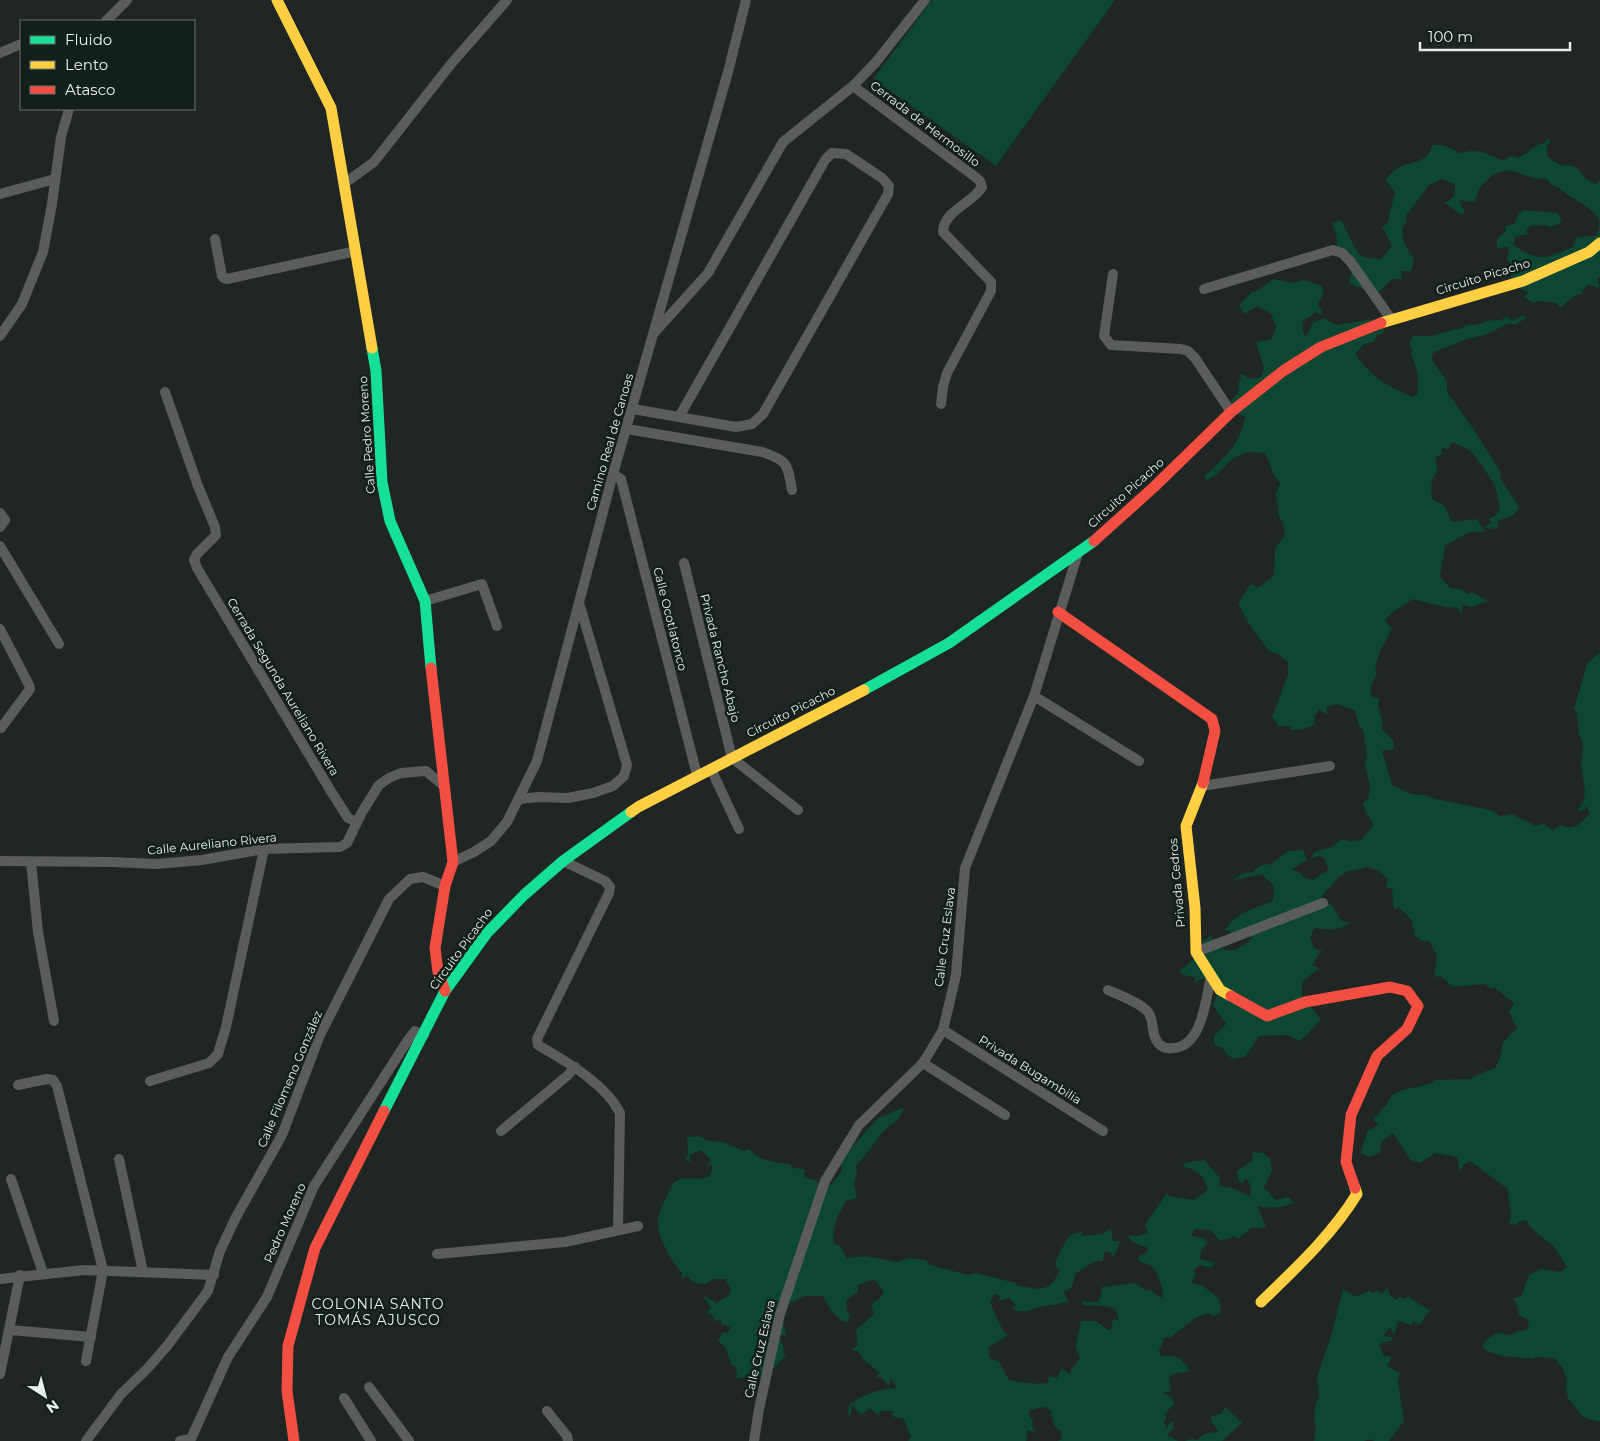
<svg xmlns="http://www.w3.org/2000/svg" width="1600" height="1441" font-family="Montserrat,sans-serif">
  <rect width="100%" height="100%" fill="#202623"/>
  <!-- green -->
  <g fill="#0d4633">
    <path d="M 932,0 L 1115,0 L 996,166 L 873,79 Z"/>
    <path d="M 1549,138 L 1550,142 L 1546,147 L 1548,157 L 1561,166 C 1582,162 1579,178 1595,184 L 1600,180 L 1600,277 L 1597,279 L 1600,288 L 1589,285 L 1583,289 L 1581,294 L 1576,295 L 1560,308 L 1556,303 L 1540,301 L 1533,303 L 1524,297 L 1528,292 L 1514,286 L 1511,278 L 1513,266 L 1507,259 L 1509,250 L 1508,247 L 1497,248 L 1497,239 L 1505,232 L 1506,226 L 1514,224 L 1519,214 L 1524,210 L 1558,213 L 1562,222 L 1551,227 C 1545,223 1538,227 1531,225 L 1526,231 L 1528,234 L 1516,236 L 1513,245 C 1541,263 1544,259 1573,247 L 1577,236 L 1581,238 L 1588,236 L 1597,236 C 1598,231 1600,224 1599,220 C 1592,207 1578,202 1568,195 C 1561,190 1559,186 1551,185 L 1547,179 L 1533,178 L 1509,170 L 1494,174 L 1480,187 L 1475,201 L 1467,202 L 1460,199 L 1462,208 L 1465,212 L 1462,215 L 1445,203 L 1455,195 L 1455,184 L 1441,179 L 1428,186 L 1406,216 L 1406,222 L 1402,228 L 1404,242 L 1414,260 L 1411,271 L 1401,271 L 1402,279 L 1392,279 L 1376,295 L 1349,283 L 1352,270 L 1337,245 L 1336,233 L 1332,223 L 1341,220 C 1344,226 1357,253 1360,255 C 1365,258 1374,258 1380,260 L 1392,246 L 1382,227 L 1388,223 L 1390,211 L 1395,193 L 1385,179 C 1390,175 1395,169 1401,166 C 1413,162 1430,161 1432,145 L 1443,145 L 1460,153 L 1471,151 L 1482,152 L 1504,161 L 1510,156 L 1519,158 L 1540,143 L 1543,144 Z"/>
    <path d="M 1273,279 L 1293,283 L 1304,280 L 1322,286 L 1323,294 L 1318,303 L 1323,315 L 1316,312 L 1302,322 L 1303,332 L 1306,336 L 1313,323 L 1324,318 L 1336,325 L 1374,319 L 1384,328 L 1384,332 L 1376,337 L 1374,342 L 1364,344 L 1355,354 C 1370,376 1389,388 1413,397 L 1417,394 C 1420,377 1417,369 1411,354 L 1413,350 L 1409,344 L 1413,336 L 1431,336 L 1456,329 L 1459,330 C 1469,322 1470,327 1479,324 C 1489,320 1491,320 1502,320 L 1506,316 L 1512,321 L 1523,315 L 1526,318 L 1516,324 L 1507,324 L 1485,335 L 1466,339 L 1433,353 L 1432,360 L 1447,381 L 1447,392 L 1473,428 L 1501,473 L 1500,478 L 1519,507 L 1514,515 L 1498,521 L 1498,528 L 1489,529 L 1484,527 L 1492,523 L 1489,519 L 1496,515 L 1500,508 L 1495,485 L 1478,460 L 1469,450 L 1452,442 L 1449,449 L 1442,448 L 1442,454 L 1436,457 L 1437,471 L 1432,480 L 1431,492 L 1433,500 L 1445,506 L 1451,521 L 1455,522 L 1476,519 L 1486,532 L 1469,532 L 1445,546 L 1440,577 L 1451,588 L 1463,590 L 1466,594 L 1473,592 L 1487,601 L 1472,607 L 1463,605 L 1462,614 L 1457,608 C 1442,607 1428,603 1413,599 L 1391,613 L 1385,621 L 1392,629 L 1380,651 L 1375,667 L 1377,673 L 1371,686 L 1370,695 L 1379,699 L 1378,704 L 1383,724 L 1381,728 L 1393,740 L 1394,749 L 1382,751 L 1392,785 L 1411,794 L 1426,795 L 1431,798 L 1490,810 L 1500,816 L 1512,814 L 1536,826 L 1544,823 L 1553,831 L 1560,825 C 1575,831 1579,824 1590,814 L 1586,805 L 1585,810 L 1577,811 L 1583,803 L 1585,791 L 1581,766 L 1583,742 L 1579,734 L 1577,712 L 1574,709 L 1587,664 L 1599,653 L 1600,654 L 1600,1422 L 1583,1417 L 1568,1398 L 1566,1387 L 1567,1381 L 1563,1368 L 1554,1358 L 1536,1357 L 1532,1359 C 1512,1355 1501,1360 1482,1347 L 1486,1340 L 1496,1333 L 1512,1335 L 1517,1331 L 1527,1330 L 1529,1321 L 1519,1315 L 1517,1304 L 1512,1298 L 1521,1297 L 1529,1275 L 1542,1269 L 1559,1272 L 1567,1267 L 1555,1248 L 1529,1226 L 1526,1220 L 1520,1221 L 1515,1225 L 1509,1224 L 1511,1216 L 1508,1189 L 1470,1161 L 1463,1165 L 1460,1172 L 1457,1157 L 1435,1153 L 1420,1163 L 1411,1160 L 1393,1133 L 1381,1142 L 1380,1153 L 1369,1157 L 1361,1153 C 1362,1145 1366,1140 1367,1132 L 1378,1125 L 1372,1117 L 1378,1117 C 1380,1108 1382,1110 1387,1104 C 1388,1102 1389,1099 1391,1097 C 1402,1085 1423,1090 1435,1080 L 1471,1079 L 1476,1075 L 1495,1068 L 1499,1061 L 1503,1042 L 1517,1028 L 1509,1012 L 1514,1003 L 1494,987 L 1492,989 L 1485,984 L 1453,987 L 1441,976 L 1434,977 L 1437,955 L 1429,941 L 1422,941 L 1414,935 C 1415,929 1411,926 1412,920 L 1399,907 L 1394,910 L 1392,888 L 1386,888 L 1388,879 L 1378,871 L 1368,867 L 1346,872 L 1338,878 L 1322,896 L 1323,901 L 1332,905 L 1341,921 L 1350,922 C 1340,932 1326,930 1314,928 L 1310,939 L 1316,950 L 1322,950 L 1312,965 L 1319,968 L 1302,982 L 1302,997 L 1321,1019 L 1307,1035 L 1299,1041 L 1288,1035 L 1259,1036 L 1246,1056 L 1233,1059 L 1227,1054 L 1222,1047 L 1215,1046 L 1214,1036 L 1227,1023 L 1223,1020 L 1213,1005 L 1219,990 L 1207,978 L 1200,979 L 1195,984 L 1195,977 L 1187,976 L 1179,972 L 1194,958 L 1199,944 L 1210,936 L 1225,950 L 1236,950 L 1251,940 L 1250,931 L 1236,934 L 1225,930 C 1238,911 1253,909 1273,901 L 1274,886 L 1262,874 L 1231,881 L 1244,873 L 1253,872 L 1261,865 L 1271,864 L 1288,851 L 1303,850 L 1307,860 L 1291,869 L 1300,873 L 1304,878 L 1313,880 L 1328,870 L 1326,860 L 1320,856 L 1311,858 L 1314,852 L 1332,847 L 1342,839 L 1351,841 L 1361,840 L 1374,825 C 1370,818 1364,811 1363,803 L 1368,799 L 1370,786 L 1365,764 L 1367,756 L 1363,730 L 1359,725 L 1355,710 L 1337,704 L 1326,707 L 1328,714 L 1319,710 L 1314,716 L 1315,724 C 1309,728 1298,731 1290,730 L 1291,726 L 1279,726 L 1272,717 L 1288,675 L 1288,662 L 1280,655 L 1269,651 L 1248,623 L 1238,603 L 1250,585 L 1254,585 L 1257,588 L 1273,577 L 1275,561 L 1275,548 L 1285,536 L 1283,522 L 1279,517 L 1276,494 L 1280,483 L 1272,472 L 1270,463 L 1264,453 C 1244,450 1234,455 1222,469 C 1218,474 1211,478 1206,481 L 1205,476 C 1224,458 1241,444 1245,416 L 1233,413 L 1231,401 L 1238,393 L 1239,382 L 1241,380 L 1240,374 L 1245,375 L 1248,379 L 1261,377 L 1264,368 L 1256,342 L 1272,339 L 1276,327 L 1271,314 L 1257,306 L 1245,314 L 1239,305 L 1252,292 L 1257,291 Z"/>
    <path d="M 904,1107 C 902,1119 889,1125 881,1134 C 873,1145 865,1156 856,1166 L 857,1171 L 854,1184 L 857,1198 L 846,1201 C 838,1215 830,1230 835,1245 L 839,1245 L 847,1258 L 866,1256 L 897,1262 L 909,1258 L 925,1260 L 930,1265 L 968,1275 L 975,1273 L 1016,1283 L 1018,1286 C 1042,1289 1047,1294 1060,1271 L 1055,1265 C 1057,1255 1064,1246 1069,1236 L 1080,1232 L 1083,1232 L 1081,1236 L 1103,1234 L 1111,1228 L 1113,1241 L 1122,1242 L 1118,1244 L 1118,1250 L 1113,1257 L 1110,1252 L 1104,1252 L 1103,1261 L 1095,1261 L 1075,1274 L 1072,1287 L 1064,1292 L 1068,1302 C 1060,1304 1052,1305 1044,1306 C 1032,1309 1023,1315 1012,1308 L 1016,1305 L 1009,1298 L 998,1301 L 1001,1296 L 994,1294 L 990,1302 L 1003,1331 L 1008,1335 L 988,1348 L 990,1358 L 999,1362 L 1009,1380 C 1021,1382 1037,1385 1048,1383 L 1049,1376 L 1057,1378 L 1061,1368 L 1071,1375 L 1070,1369 L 1075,1365 L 1080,1358 L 1076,1347 L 1081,1321 L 1096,1321 L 1108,1330 L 1111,1330 L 1113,1319 L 1119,1320 L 1116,1309 C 1106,1305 1096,1306 1084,1305 L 1082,1301 L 1097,1302 L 1100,1299 L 1102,1287 L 1135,1283 L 1145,1290 L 1152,1291 L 1163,1300 C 1164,1291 1159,1272 1151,1266 C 1146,1262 1141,1264 1137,1258 L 1148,1251 L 1148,1248 L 1132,1242 L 1128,1235 L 1137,1236 L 1148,1233 L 1145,1225 L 1166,1194 L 1169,1196 L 1194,1200 L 1208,1190 C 1203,1174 1199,1171 1183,1166 L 1184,1163 L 1204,1160 L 1220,1178 L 1219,1186 L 1232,1188 L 1251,1197 L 1250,1184 L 1245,1178 L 1243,1184 L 1239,1181 L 1237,1171 L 1252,1161 L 1253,1152 L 1263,1153 L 1270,1159 L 1272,1171 L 1264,1187 L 1275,1200 L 1289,1197 L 1294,1203 C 1284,1207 1267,1210 1257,1205 L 1266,1228 L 1251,1228 L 1238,1239 L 1234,1236 L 1221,1241 L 1210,1230 L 1196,1229 L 1191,1236 L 1203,1238 L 1208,1242 L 1201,1251 L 1200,1259 L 1214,1262 L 1212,1268 L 1200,1265 L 1193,1271 L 1196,1274 L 1191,1283 L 1202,1285 L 1219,1299 L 1221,1312 L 1213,1317 L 1210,1313 L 1198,1316 L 1170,1338 L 1165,1337 L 1159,1350 L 1161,1356 C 1177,1355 1181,1357 1190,1371 L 1173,1374 L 1169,1377 L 1171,1391 L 1163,1393 L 1171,1397 L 1175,1403 L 1164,1414 L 1167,1417 L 1164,1422 L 1167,1429 L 1169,1424 L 1174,1420 L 1173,1429 L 1167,1435 L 1178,1441 L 1058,1441 L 1062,1438 L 1061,1431 L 1054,1426 L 1051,1411 L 1044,1407 L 1030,1410 L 1029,1415 L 1033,1420 L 1032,1427 L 1037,1433 L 1027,1430 L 1026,1441 L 908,1441 L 911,1437 L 903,1418 L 894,1417 L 892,1414 L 894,1411 L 880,1411 L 879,1416 L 870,1408 L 862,1415 L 852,1406 L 850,1417 L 848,1414 L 849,1405 C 865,1393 878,1390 897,1388 L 891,1378 L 889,1386 L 882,1378 L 876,1377 L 880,1373 L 864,1360 L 858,1351 L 851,1350 L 858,1345 L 856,1330 L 874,1314 L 871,1305 L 878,1300 L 884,1292 L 875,1280 L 865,1282 L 858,1285 L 858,1292 L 846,1300 L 847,1311 L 850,1314 L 847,1323 C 833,1317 831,1309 823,1296 L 804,1296 L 788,1305 L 783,1322 L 786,1336 L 779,1334 L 784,1349 L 783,1352 L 786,1355 C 779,1362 767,1377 757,1377 L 755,1375 L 736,1379 L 737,1374 L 735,1366 L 731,1365 L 726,1348 L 718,1340 L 722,1333 L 728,1332 L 731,1328 L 728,1326 L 722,1325 L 721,1320 L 716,1321 L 711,1314 L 707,1313 L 711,1307 L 703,1297 L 707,1297 L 717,1303 L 729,1295 L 731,1289 L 727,1283 L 727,1279 L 712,1279 L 706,1284 L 695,1283 L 686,1276 L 681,1280 L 682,1273 C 671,1260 653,1232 659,1214 C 660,1209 663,1205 665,1200 C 668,1195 670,1186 674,1183 C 683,1173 697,1183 710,1176 L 713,1165 L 706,1166 L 711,1160 L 701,1150 L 690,1155 L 690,1162 L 685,1160 L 688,1153 L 687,1137 L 699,1136 L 708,1141 L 724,1142 L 743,1151 L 750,1149 C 757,1161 778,1163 790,1164 L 793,1168 L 805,1169 L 804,1177 L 817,1181 L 819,1185 L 823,1182 L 832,1184 L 842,1171 L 840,1156 L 836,1151 L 852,1147 L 878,1118 Z"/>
    <path d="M 1387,1288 L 1391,1296 L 1396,1300 L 1399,1297 L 1405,1299 L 1408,1296 C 1416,1302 1421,1306 1430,1310 L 1419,1325 L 1413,1321 L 1412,1325 L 1398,1321 L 1394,1335 L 1390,1327 L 1383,1336 L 1392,1337 L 1393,1341 L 1384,1342 L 1379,1346 L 1385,1357 L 1388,1356 L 1392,1357 L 1387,1366 L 1400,1373 L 1398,1382 L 1404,1421 L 1389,1441 L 1374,1441 L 1370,1439 L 1364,1441 L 1314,1441 L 1316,1430 L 1314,1421 L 1316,1402 L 1319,1397 L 1317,1377 L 1332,1333 L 1343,1289 L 1356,1297 L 1370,1290 L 1372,1293 L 1377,1291 L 1382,1294 Z"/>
    <path d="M 1225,1407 L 1242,1423 L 1222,1441 L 1185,1441 L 1190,1439 L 1197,1440 L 1206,1433 L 1219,1432 L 1212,1423 L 1211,1416 L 1221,1414 Z"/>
  </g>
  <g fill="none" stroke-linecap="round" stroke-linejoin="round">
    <!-- street -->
    <g stroke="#5a5d5c" stroke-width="10">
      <path d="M 106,21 L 127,0"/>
      <path d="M 0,53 L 21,44"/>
      <path d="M 853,86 L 974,176 L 980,181 L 982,187 C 973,203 943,211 943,232 L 991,282 L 991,291 L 947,373 L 943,387 L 941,404"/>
      <path d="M 345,183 L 374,162 L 451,64 L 507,0"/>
      <path d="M 0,194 L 55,179"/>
      <path d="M 215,239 L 222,276 L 224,278 L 227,279 L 356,251"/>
      <path d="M 1113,274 L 1104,336 L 1111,345 L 1181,349 L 1188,351 L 1195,358 L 1231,412"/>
      <path d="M 1204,289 L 1333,250 L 1342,253 L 1350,261 L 1391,319"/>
      <path d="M 654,333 L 708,273 L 783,142 L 853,86 L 876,62 L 925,0"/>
      <path d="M 0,336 L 22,304 L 43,252 L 52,204 L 61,137 L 69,109"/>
      <path d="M 165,392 L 198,486 L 215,527 L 216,535 L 197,554 L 194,560 L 197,568 L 332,793 L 348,818 L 357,822"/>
      <path d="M 633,409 L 736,427 L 752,424 L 763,414 L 888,194 L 889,186 L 882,178 L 846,154 L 832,153 L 825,160 L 679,417"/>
      <path d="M 627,429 L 762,452 C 789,461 787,464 792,490"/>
      <path d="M 613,474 L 621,479 L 697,775"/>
      <path d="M 0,513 L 5,520 L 0,527"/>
      <path d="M 0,546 L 59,644"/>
      <path d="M 684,563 L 732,758 L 798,810"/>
      <path d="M 425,601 L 482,584 L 497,626"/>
      <path d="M 0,629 L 29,685 L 30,689 L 1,728"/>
      <path d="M 1034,696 L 1139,761"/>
      <path d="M 711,769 L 739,829"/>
      <path d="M 1202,786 L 1330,766"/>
      <path d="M 519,799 L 539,797 L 568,798 L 593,793 L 613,786 L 624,776 L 627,765 L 580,606"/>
      <path d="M 0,861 L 113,862 L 157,864 L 202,860 L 264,849 L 340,847 L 347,843 L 362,812 L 379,785 L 389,778 L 401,773 L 426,771 L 444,786"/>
      <path d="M 563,861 L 605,881 L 610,887 L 609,893 L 537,1039 L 538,1045 L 543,1048 C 569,1063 606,1085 620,1113 L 618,1229"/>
      <path d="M 31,862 L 38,932 L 54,1021"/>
      <path d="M 453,862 L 474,852 L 491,841 L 507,822 L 537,761 L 613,474 L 728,72 L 746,0"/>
      <path d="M 1196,952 L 1323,903"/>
      <path d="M 1108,990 C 1119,995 1141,1003 1148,1012 C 1155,1021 1150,1035 1159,1044 C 1163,1048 1168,1049 1173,1048 C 1202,1047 1206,999 1211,976"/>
      <path d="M 943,1030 L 1103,1131"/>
      <path d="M 923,1063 L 1005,1115"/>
      <path d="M 150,1081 L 209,1063 L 218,1054 L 226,1027 L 264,849"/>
      <path d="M 18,1085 L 47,1079 L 53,1080 L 57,1086 L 103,1270 L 86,1361"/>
      <path d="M 501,1131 L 567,1076 L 575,1067"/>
      <path d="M 119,1159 L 143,1272"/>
      <path d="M 11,1179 L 43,1273"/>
      <path d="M 437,1254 L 565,1242 L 638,1226"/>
      <path d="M 0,1279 L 84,1270 L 214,1275"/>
      <path d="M 10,1330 L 91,1337"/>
      <path d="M 0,1374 L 20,1275"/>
      <path d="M 369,1387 L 409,1441"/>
      <path d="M 344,1398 L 371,1441"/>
      <path d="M 547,1411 L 567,1436 L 568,1441"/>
      <path d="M 86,1441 L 121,1394 L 147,1369 L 167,1346 L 208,1291 L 220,1251 L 236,1217 L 282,1135 L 320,1035 L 389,899 L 410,879 L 423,877 L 445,886"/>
      <path d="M 180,1441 L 190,1439"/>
      <path d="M 190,1441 L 228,1357 L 267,1297 L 314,1186 L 408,1040 L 415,1031 L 424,1035"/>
      <path d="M 754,1441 L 759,1409 L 780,1314 L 825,1181 L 859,1125 L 923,1063 L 943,1030 L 956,975 L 965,868 L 1034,696 L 1078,553"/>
    </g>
    <!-- fast -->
    <g stroke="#16e098" stroke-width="11">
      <path d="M 372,348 L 376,371 L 382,482 L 390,521 L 425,601 L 431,668"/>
      <path d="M 864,690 L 949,643 L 1094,541"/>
      <path d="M 384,1111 L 445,991 L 487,933 L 524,895 L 563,861 L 631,812"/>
    </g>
    <!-- slow -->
    <g stroke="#ffcf43" stroke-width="11">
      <path d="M 277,0 L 331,108 L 372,348"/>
      <path d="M 1381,323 L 1523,281 L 1589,252 L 1600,243"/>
      <path d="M 1203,783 L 1186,826 L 1195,908 L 1196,952 L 1220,990 L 1231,996"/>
      <path d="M 631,812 L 638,807 L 864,690"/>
      <path d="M 1261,1302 C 1296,1268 1331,1236 1357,1194 L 1355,1188"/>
    </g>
    <!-- jam -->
    <g stroke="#f24e42" stroke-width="11">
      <path d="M 1094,541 L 1154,487 L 1231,412 L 1283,371 L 1321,347 L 1381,323"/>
      <path d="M 1058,612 L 1212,719 L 1215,731 L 1203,783"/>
      <path d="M 431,668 L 453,862 L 445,886 L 435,948 L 438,972 L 445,991"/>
      <path d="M 1231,996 L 1267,1016 L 1305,1002 L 1390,987 L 1407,991 L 1418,1006 L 1407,1029 L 1377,1056 L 1351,1115 L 1346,1162 L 1355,1188"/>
      <path d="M 294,1441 L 287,1391 L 288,1346 L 315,1248 L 384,1111"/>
    </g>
  </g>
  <g text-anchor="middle" stroke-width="5" stroke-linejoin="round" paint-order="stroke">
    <!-- street labels -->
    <g font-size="12" fill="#e7f0ec" stroke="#13201a">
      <text transform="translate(925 124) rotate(37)" y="4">Cerrada de Hermosillo</text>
      <text transform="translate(1483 277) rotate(-17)" y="4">Circuito Picacho</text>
      <text transform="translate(367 435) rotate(-94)" y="4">Calle Pedro Moreno</text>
      <text transform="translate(610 442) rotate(-74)" y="4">Camino Real de Canoas</text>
      <text transform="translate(1126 493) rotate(-42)" y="4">Circuito Picacho</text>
      <text transform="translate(670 619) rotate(76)" y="4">Calle Ocotlatonco</text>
      <text transform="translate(720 658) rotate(76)" y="4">Privada Rancho Abajo</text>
      <text transform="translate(283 687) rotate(59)" y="4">Cerrada Segunda Aureliano Rivera</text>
      <text transform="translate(791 712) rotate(-27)" y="4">Circuito Picacho</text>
      <text transform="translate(212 844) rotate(-6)" y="4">Calle Aureliano Rivera</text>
      <text transform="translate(1177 883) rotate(-95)" y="4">Privada Cedros</text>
      <text transform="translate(945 937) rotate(-83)" y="4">Calle Cruz Eslava</text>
      <text transform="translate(461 949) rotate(-54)" y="4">Circuito Picacho</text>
      <text transform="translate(1030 1070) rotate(32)" y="4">Privada Bugambilia</text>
      <text transform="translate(290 1079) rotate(-67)" y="4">Calle Filomeno González</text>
      <text transform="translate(285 1223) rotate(-66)" y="4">Pedro Moreno</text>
      <text transform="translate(760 1349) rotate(-77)" y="4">Calle Cruz Eslava</text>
    </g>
    <!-- neighbourhood labels -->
    <g font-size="14" letter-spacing="1" fill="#e7f0ec" stroke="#13201a">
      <text x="378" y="1309">COLONIA SANTO<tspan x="378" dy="16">TOMÁS AJUSCO</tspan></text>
    </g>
  </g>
  <!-- legend -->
  <rect x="20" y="20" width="175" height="90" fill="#13201a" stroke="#68736e"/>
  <rect x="30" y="36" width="25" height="8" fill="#16e098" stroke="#68736e"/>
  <text x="65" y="45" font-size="15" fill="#e7f0ec">Fluido</text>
  <rect x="30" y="61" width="25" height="8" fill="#ffcf43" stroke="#68736e"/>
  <text x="65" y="70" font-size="15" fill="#e7f0ec">Lento</text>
  <rect x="30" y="86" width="25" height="8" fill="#f24e42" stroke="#68736e"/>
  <text x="65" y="95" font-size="15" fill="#e7f0ec">Atasco</text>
  <!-- north arrow -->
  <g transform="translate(45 1396) rotate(144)" stroke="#13201a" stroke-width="4" paint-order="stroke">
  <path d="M0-4L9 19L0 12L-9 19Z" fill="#e7f0ec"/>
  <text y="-8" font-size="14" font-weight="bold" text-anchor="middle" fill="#e7f0ec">N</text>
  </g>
  <!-- scale -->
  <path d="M1420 42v8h150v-8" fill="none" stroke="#e7f0ec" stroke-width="2.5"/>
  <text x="1428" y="42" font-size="15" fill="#e7f0ec" stroke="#13201a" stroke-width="4" paint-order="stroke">100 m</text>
</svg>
